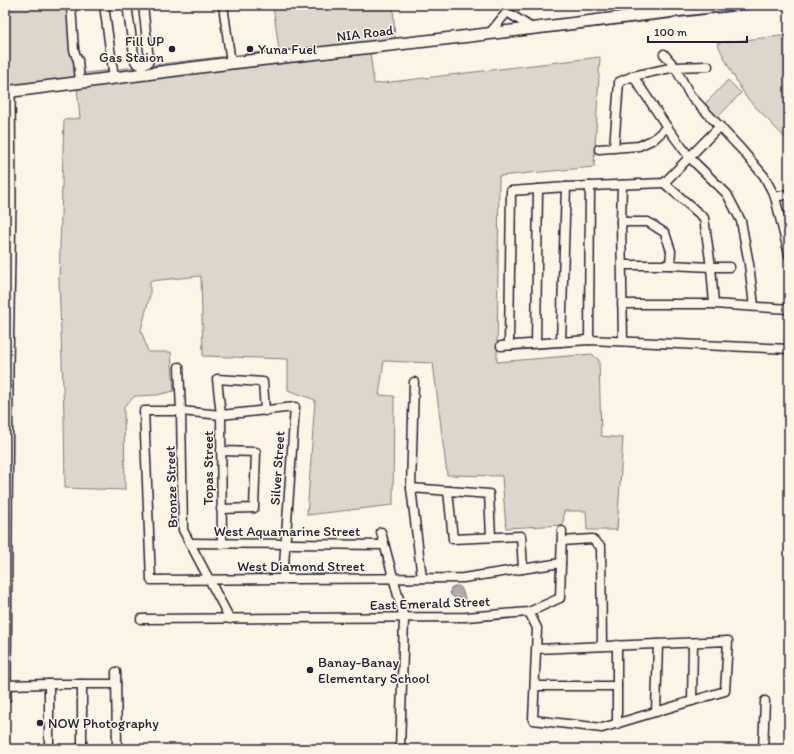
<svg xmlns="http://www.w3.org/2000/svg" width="794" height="754" font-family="Itim,sans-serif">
  <rect width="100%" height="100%" fill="#fcf5e5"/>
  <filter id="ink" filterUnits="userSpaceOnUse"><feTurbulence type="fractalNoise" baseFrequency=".025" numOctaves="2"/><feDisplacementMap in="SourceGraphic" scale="8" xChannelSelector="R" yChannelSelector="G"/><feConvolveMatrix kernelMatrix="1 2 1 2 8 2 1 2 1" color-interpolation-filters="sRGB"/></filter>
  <g filter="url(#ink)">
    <!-- green -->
    <g fill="#dcd6cc" stroke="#7f7c84">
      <path d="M 5,5 L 71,5 L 77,74 L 279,50 L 274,13 L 272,5 L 393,5 L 395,40 L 369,44 L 374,84 L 600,57 L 594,167 L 499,176 L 497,362 L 592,354 L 599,360 L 601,436 L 623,438 L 617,530 L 587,530 L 586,511 L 564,511 L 563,525 L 506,528 L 502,476 L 447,475 L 433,363 L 384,361 L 379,395 L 394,396 L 393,505 L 307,515 L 315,400 L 288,390 L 288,359 L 203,356 L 201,276 L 150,281 L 150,295 L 141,330 L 148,352 L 171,352 L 174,391 L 157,395 L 135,396 L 124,406 L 125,490 L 65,488 L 64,415 L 59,281 L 64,120 L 80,118 L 76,78 L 13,86 L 6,82 Z"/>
      <path d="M 624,5 L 678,5 L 679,7 L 624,12 Z"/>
      <path d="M 789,35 L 789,142 L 746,97 L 733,75 L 717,43 Z"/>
      <path d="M 728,80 L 741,93 L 718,117 L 705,104 Z"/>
    </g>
    <!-- water -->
    <path fill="#b2adab" stroke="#78757e" d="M 457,586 C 458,586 459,586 460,587 C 462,588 465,597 465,599 C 464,602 462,602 460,603 L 456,602 L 455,598 L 451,595 L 450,592 L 451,588 Z"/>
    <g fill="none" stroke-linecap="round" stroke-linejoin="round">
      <!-- stream -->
      <g stroke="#78757e" stroke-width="2">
        <path d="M 492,39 L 781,5"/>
        <path d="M 231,69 L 444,44"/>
      </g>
      <!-- street casing -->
      <g stroke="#22223b" stroke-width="11">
        <g id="street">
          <path d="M 71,5 L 74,50 L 76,56 L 78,60 L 80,82"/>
          <path d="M 104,5 L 114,78"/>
          <path d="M 127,5 L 135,61 L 137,64 L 142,64 L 143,74"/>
          <path d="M 223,5 L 231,63"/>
          <path d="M 489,34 L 507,12 L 532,28"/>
          <path d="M 664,54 L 675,67 L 690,95 L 741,149 L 764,176 L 775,197 L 789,255"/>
          <path d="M 142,64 L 148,63 L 149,60 L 143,5"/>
          <path d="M 633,76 L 667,127 L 690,158 L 727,194 L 741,221 L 749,264 L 754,306"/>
          <path d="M 614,148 L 619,82 L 633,76 L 675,67 L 708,66"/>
          <path d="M 599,149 L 639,146 L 654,139 L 667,127"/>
          <path d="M 664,183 L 704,218 L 711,267 L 714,304"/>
          <path d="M 622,185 L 621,222 L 623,341"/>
          <path d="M 775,197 L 789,194"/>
          <path d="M 621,222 L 648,222 L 665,233 L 671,251 L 670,265"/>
          <path d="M 622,265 L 670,265 L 711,267 L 730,267"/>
          <path d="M 622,304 L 714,304 L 789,309"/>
          <path d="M 589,340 L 590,186"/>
          <path d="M 561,342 L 566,187"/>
          <path d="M 536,343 L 538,189"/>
          <path d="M 509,345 L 511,191 L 566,187 L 664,183 L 720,126"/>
          <path d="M 501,346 L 589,340 L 789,349"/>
          <path d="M 179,367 L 181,411 L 183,530 L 230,619"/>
          <path d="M 414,382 L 411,488 L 422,578"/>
          <path d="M 221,451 L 256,452 L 254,508 L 221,509"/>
          <path d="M 411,488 L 489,494 L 491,537"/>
          <path d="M 448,491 L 453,539 L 521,536 L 523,569"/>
          <path d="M 381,532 L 404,618 L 400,749"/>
          <path d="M 562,541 L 592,539 L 601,547 L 602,646"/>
          <path d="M 190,543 L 384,545"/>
          <path d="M 222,544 L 221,415 L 217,379 L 263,382 L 265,411"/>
          <path d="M 283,579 L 295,407 L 221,415 L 181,411 L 144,411 L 151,580 L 463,578 L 561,563"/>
          <path d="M 529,612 L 537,628 L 533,720 L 602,728 L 725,691 L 728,641 L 536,649"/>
          <path d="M 141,619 L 466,617 L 529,612 L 560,598 L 562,531"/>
          <path d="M 617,645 L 617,724"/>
          <path d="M 116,672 L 117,749"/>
          <path d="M 82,684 L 82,749"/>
          <path d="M 5,685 L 49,684 L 116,684"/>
          <path d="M 535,686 L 617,686"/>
          <path d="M 692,701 L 693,643"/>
          <path d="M 656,712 L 658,644"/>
          <path d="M 49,749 L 49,684"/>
          <path d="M 763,749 L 765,701"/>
        </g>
      </g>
      <!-- secondary casing -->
      <g stroke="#22223b" stroke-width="14">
        <g id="secondary">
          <path d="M 5,92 L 231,63 L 470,36 L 683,10 L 729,5"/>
          <path d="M 5,697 L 7,365 L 10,201 L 9,91"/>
        </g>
      </g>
      <!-- street -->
      <use href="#street" stroke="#fcf5e5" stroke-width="8"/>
      <!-- secondary -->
      <use href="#secondary" stroke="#fcf5e5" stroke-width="11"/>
    </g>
  </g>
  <!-- markers -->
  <g fill="#22223b" stroke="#fcf5e5" stroke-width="1.5">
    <circle cx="172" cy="49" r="4"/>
    <circle cx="250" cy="49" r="4"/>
    <circle cx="310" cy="670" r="4"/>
    <circle cx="40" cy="723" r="4"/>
  </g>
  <g text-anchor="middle" stroke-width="3" stroke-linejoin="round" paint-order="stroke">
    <!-- street labels -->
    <g font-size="14" fill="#22223b" stroke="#fcf5e5">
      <text transform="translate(365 33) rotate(-7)" y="5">NIA Road</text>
      <text transform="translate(208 468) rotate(-90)" y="5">Topas Street</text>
      <text transform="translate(277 468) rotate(-86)" y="5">Silver Street</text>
      <text transform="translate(171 487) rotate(-92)" y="5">Bronze Street</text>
      <text x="287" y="536">West Aquamarine Street</text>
      <text x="301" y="571">West Diamond Street</text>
      <text transform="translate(430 603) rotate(-2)" y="5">East Emerald Street</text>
    </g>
    <!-- poi labels -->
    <g font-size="14" fill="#22223b" stroke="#fcf5e5" text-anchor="start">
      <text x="164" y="46" text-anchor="end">Fill UP<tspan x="164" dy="16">Gas Staion</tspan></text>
      <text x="258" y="54">Yuna Fuel</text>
      <text x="318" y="667">Banay-Banay<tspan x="318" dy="16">Elementary School</tspan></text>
      <text x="48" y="728">NOW Photography</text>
    </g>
  </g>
  <!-- margin -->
  <rect width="794" height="754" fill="none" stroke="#fcf5e5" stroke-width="20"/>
  <rect x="10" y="10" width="774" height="734" fill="none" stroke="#22223b" stroke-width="1.5" filter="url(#ink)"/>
  <!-- scale -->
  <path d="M648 36v6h99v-6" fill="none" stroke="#22223b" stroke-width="2"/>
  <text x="654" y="36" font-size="12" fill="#22223b" stroke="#fcf5e5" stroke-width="3" paint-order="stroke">100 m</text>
</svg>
